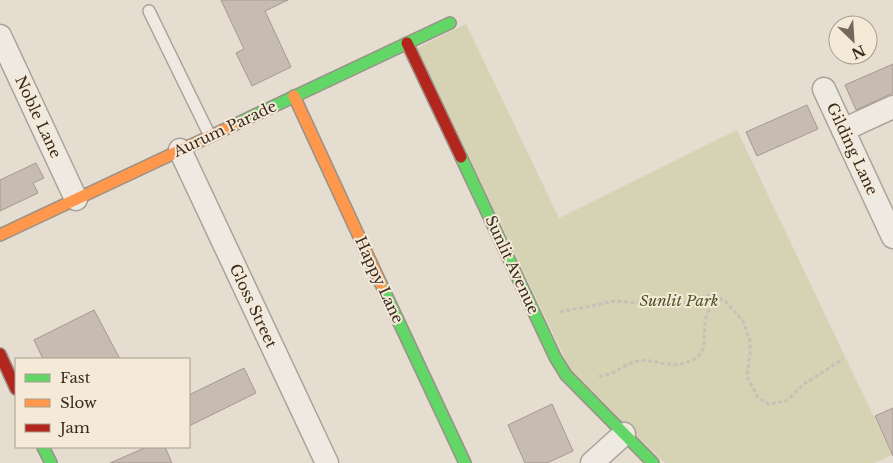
<svg xmlns="http://www.w3.org/2000/svg" width="893" height="463" font-family="'Libre Baskerville',serif">
  <rect width="100%" height="100%" fill="#e5ddd0"/>
  <!-- green -->
  <path fill="#d5d3b3" d="M 466,24 L 559,218 L 737,130 L 892,455 L 874,463 L 665,463 L 571,371 L 417,48 Z"/>
  <!-- building -->
  <g fill="#c8bbb1" stroke="#a5998f">
    <path d="M 221,0 L 288,0 L 265,11 L 291,67 L 252,86 L 236,53 L 244,49 Z"/>
    <path d="M 893,64 L 893,93 L 856,110 L 845,85 Z"/>
    <path d="M 807,105 L 818,129 L 757,156 L 746,132 Z"/>
    <path d="M 36,163 L 44,178 L 33,183 L 38,193 L 0,211 L 0,180 Z"/>
    <path d="M 94,310 L 120,359 L 43,359 L 34,340 Z"/>
    <path d="M 244,368 L 256,393 L 189,426 L 189,395 Z"/>
    <path d="M 552,404 L 573,451 L 547,463 L 525,463 L 508,425 Z"/>
    <path d="M 893,408 L 893,456 L 875,416 Z"/>
    <path d="M 147,447 L 165,447 L 172,463 L 110,463 Z"/>
  </g>
  <g fill="none" stroke-linecap="round" stroke-linejoin="round">
    <!-- lane casing -->
    <g stroke="#aaa399" stroke-width="14">
      <path id="lane" d="M 149,11 L 210,136"/>
    </g>
    <!-- street casing -->
    <g stroke="#aaa399" stroke-width="25">
      <g id="street">
        <path d="M 0,36 L 76,199"/>
        <path d="M 824,89 L 893,237"/>
        <path d="M 843,130 L 893,107"/>
        <path d="M 180,150 L 327,463"/>
        <path d="M 592,463 L 624,434"/>
      </g>
    </g>
    <!-- fast casing -->
    <g stroke="#9a9288" stroke-width="14">
      <g id="fast">
        <path d="M 234,125 L 450,23"/>
        <path d="M 461,157 L 555,357 L 566,375 L 653,463"/>
        <path d="M 381,284 L 465,463"/>
        <path d="M 43,447 L 51,463"/>
      </g>
    </g>
    <!-- slow casing -->
    <g stroke="#9a9288" stroke-width="14">
      <g id="slow">
        <path d="M 294,96 L 381,284"/>
        <path d="M 0,235 L 234,125"/>
      </g>
    </g>
    <!-- jam casing -->
    <g stroke="#9a9288" stroke-width="14">
      <g id="jam">
        <path d="M 407,43 L 461,157"/>
        <path d="M 0,354 L 16,389"/>
      </g>
    </g>
    <!-- path -->
    <g stroke="#c6c0b8" stroke-width="3" stroke-dasharray="4 2.5" stroke-linecap="butt">
      <path d="M 560,312 L 615,301 L 676,306 L 710,295 L 725,301 L 743,321 L 750,341 L 750,355 L 747,377 L 758,398 L 769,404 L 786,401 L 804,384 L 843,359"/>
      <path d="M 599,376 C 613,376 621,366 634,362 C 650,357 665,367 681,364 C 714,357 700,335 707,314 C 709,308 715,303 719,299"/>
    </g>
    <!-- lane -->
    <use href="#lane" stroke="#eee9e1" stroke-width="11"/>
    <!-- street -->
    <use href="#street" stroke="#eee9e1" stroke-width="22"/>
    <!-- fast -->
    <use href="#fast" stroke="#63d668" stroke-width="11"/>
    <!-- slow -->
    <use href="#slow" stroke="#ff974d" stroke-width="11"/>
    <!-- jam -->
    <use href="#jam" stroke="#b3261e" stroke-width="11"/>
  </g>
  <g text-anchor="middle" stroke-width="4" stroke-linejoin="round" paint-order="stroke">
    <!-- street labels -->
    <g font-size="15" fill="#392b21" stroke="#f4ead7">
      <text transform="translate(38 117) rotate(65)" y="5">Noble Lane</text>
      <text transform="translate(225 129) rotate(-25)" y="5">Aurum Parade</text>
      <text transform="translate(852 149) rotate(65)" y="5">Gilding Lane</text>
      <text transform="translate(512 265) rotate(65)" y="5">Sunlit Avenue</text>
      <text transform="translate(379 280) rotate(65)" y="5">Happy Lane</text>
      <text transform="translate(253 306) rotate(65)" y="5">Gloss Street</text>
    </g>
    <!-- park labels -->
    <g font-size="15" font-style="italic" fill="#4c5528" stroke="#f4ead7">
      <text x="679" y="306">Sunlit Park</text>
    </g>
  </g>
  <!-- legend -->
  <rect x="15" y="358" width="175" height="90" fill="#f4ead7" stroke="#a99e8e"/>
  <rect x="25" y="374" width="25" height="8" fill="#63d668" stroke="#a99e8e"/>
  <text x="60" y="383" font-size="15" fill="#392b21">Fast</text>
  <rect x="25" y="399" width="25" height="8" fill="#ff974d" stroke="#a99e8e"/>
  <text x="60" y="408" font-size="15" fill="#392b21">Slow</text>
  <rect x="25" y="424" width="25" height="8" fill="#b3261e" stroke="#a99e8e"/>
  <text x="60" y="433" font-size="15" fill="#392b21">Jam</text>
  <!-- north arrow -->
  <g transform="translate(853 40) rotate(155)"><circle r="24" fill="#f4ead7" stroke="#a99e8e"/>
  <path d="M0-4L9 19L0 12L-9 19Z" fill="#75695e"/>
  <text y="-8" font-size="14" font-weight="bold" text-anchor="middle" fill="#392b21">N</text>
  </g>
</svg>
